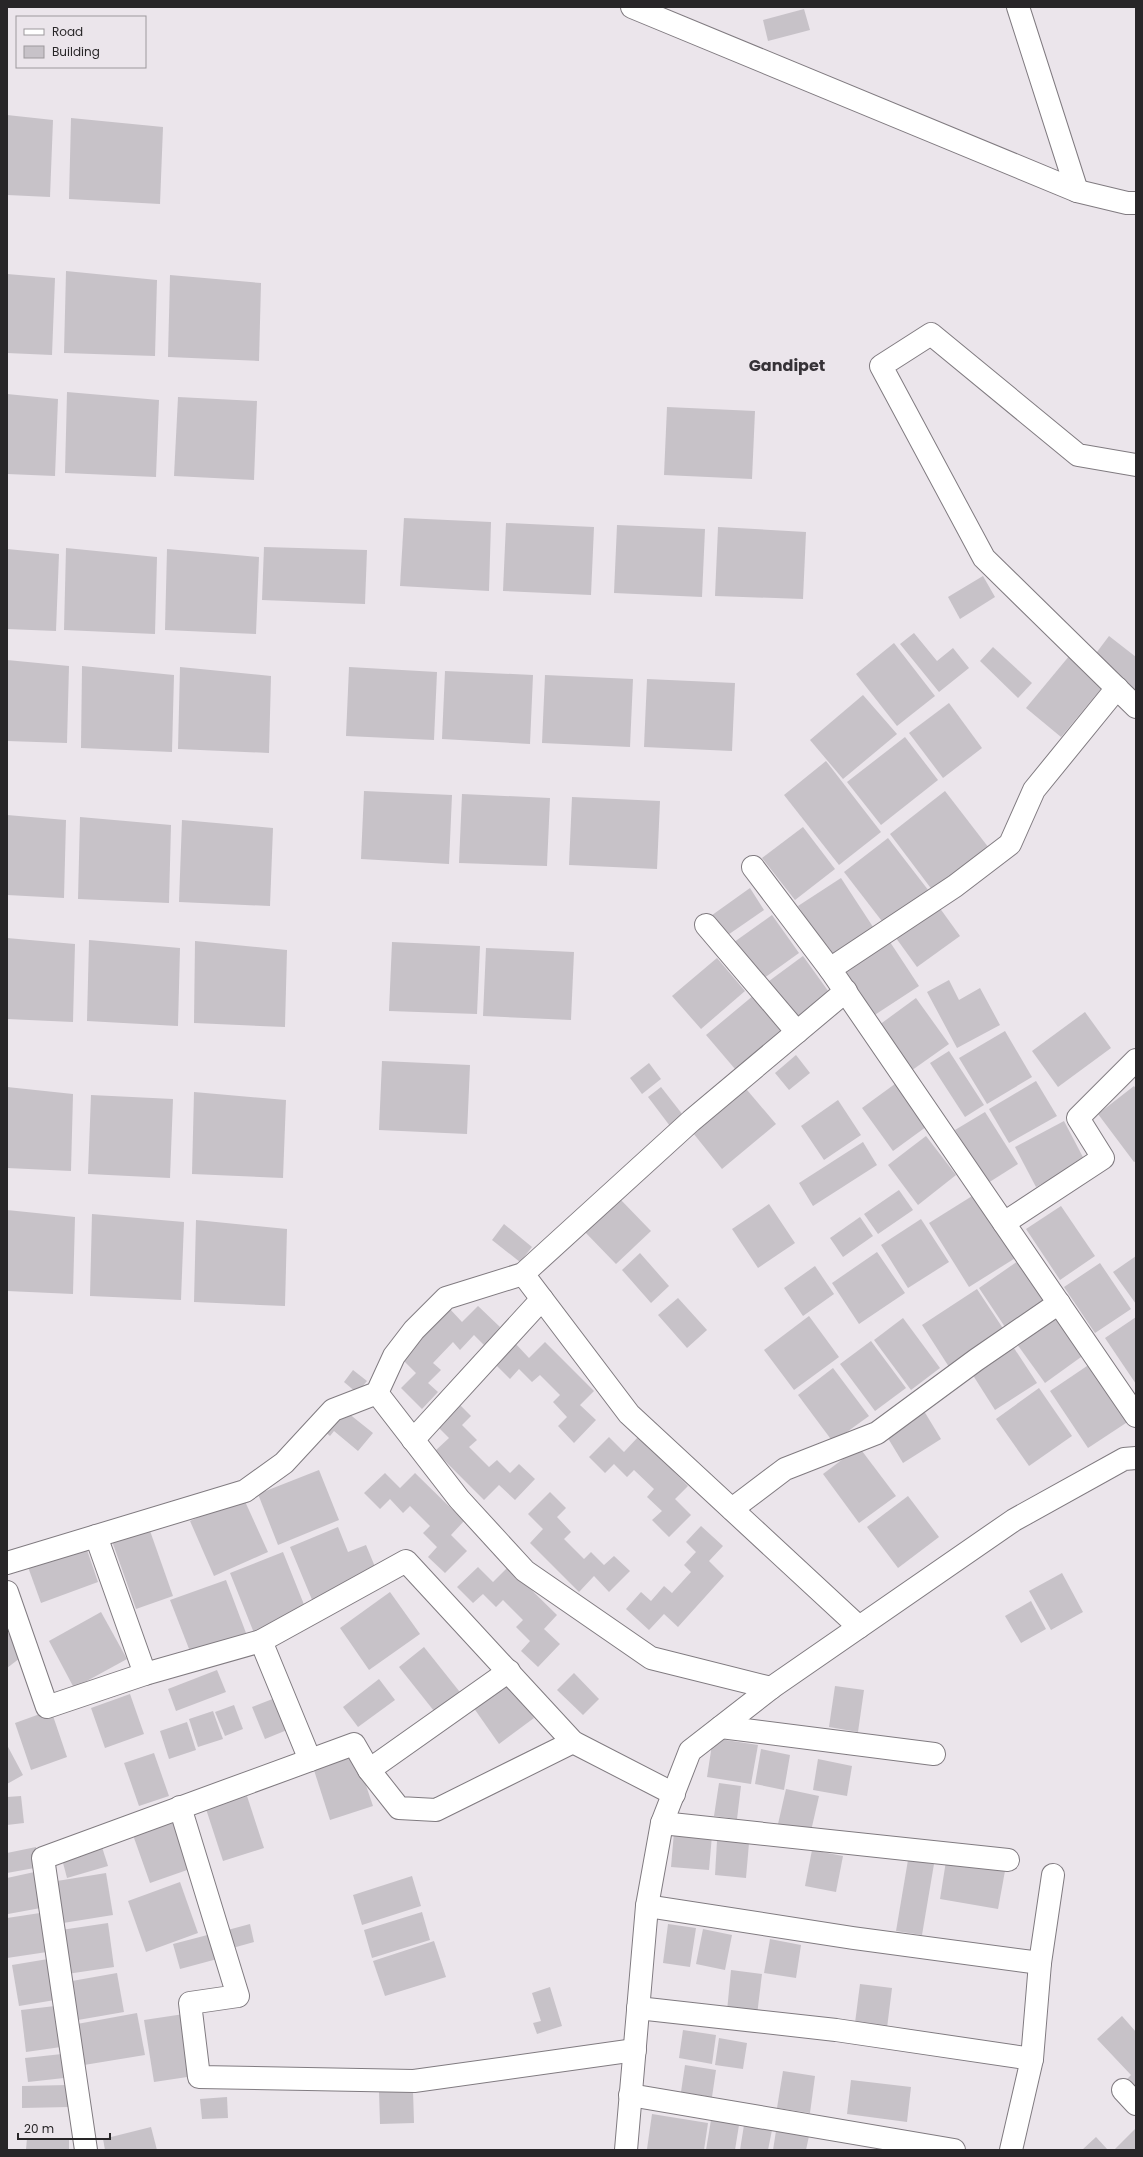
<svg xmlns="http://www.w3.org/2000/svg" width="1143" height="2157" font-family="Poppins,sans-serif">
  <rect width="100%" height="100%" fill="#ebe5eb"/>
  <!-- building -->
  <g fill="#c7c2c8">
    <path d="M 804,9 L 810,30 L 768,41 L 763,20 Z"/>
    <path d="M 7,115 L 53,120 L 50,197 L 7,195 Z"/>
    <path d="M 71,118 L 163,127 L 160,204 L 69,199 Z"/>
    <path d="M 66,271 L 157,280 L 155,356 L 64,353 Z"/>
    <path d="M 7,274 L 55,278 L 52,355 L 7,353 Z"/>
    <path d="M 170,275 L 261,283 L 259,361 L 168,357 Z"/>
    <path d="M 67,392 L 159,400 L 156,477 L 65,473 Z"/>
    <path d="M 7,394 L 58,399 L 55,476 L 7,474 Z"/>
    <path d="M 178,397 L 257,401 L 254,480 L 174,476 Z"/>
    <path d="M 667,407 L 755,411 L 752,479 L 664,475 Z"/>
    <path d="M 404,518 L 491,522 L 489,591 L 400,586 Z"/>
    <path d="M 506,523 L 594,527 L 591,595 L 503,591 Z"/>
    <path d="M 617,525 L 705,529 L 702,597 L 614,593 Z"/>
    <path d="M 718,527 L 806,532 L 803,599 L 715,596 Z"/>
    <path d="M 264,547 L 367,550 L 365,604 L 262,600 Z"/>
    <path d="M 66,548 L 157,557 L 155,634 L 64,630 Z"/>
    <path d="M 7,549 L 59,554 L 56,631 L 7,629 Z"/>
    <path d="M 167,549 L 259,557 L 256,634 L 165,630 Z"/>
    <path d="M 983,576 L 995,597 L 960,619 L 948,597 Z"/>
    <path d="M 914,633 L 937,661 L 953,648 L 969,668 L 939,692 L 900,644 Z"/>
    <path d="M 1109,636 L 1136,657 L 1136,696 L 1091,660 Z"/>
    <path d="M 894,643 L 935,696 L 897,726 L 856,674 Z"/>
    <path d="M 993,647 L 1032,683 L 1018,698 L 980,661 Z"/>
    <path d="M 1070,655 L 1105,684 L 1061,737 L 1026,708 Z"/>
    <path d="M 7,660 L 69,666 L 67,743 L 7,741 Z"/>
    <path d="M 82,666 L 174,675 L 172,752 L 81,748 Z"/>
    <path d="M 180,667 L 271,676 L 269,753 L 178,749 Z"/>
    <path d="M 349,667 L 437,672 L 434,740 L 346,736 Z"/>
    <path d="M 445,671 L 533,675 L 530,744 L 442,739 Z"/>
    <path d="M 545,675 L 633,679 L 630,747 L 542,743 Z"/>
    <path d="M 647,679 L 735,683 L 732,751 L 644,747 Z"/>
    <path d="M 863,695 L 897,734 L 843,779 L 810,740 Z"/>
    <path d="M 949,703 L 982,748 L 943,778 L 909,733 Z"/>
    <path d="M 905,737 L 938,780 L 881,825 L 847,782 Z"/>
    <path d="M 826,761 L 881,832 L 839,865 L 784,795 Z"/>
    <path d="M 364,791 L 452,795 L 449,864 L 361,859 Z"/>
    <path d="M 945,791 L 992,852 L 936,895 L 890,834 Z"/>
    <path d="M 462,794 L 550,798 L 547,866 L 459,863 Z"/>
    <path d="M 572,797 L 660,801 L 657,869 L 569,865 Z"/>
    <path d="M 7,815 L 66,820 L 64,898 L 7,895 Z"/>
    <path d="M 80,817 L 171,825 L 169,903 L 78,899 Z"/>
    <path d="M 182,820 L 273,828 L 270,906 L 179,902 Z"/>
    <path d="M 803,827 L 835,869 L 795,900 L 762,858 Z"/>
    <path d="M 888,838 L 932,895 L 888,929 L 844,872 Z"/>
    <path d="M 841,878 L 877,933 L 834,961 L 798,906 Z"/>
    <path d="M 750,888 L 764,910 L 722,939 L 708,918 Z"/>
    <path d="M 939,907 L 960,936 L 917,967 L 896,938 Z"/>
    <path d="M 772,915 L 799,953 L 757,983 L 730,945 Z"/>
    <path d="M 7,938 L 75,944 L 73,1022 L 7,1019 Z"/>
    <path d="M 888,939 L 919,986 L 870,1018 L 840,971 Z"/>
    <path d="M 89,940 L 180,948 L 178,1026 L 87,1021 Z"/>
    <path d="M 195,941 L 287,950 L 285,1027 L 194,1023 Z"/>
    <path d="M 392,942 L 480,946 L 477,1014 L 389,1011 Z"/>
    <path d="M 486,948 L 574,952 L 571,1020 L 483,1016 Z"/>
    <path d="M 803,956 L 831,995 L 794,1024 L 765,984 Z"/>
    <path d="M 717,958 L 745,991 L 701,1029 L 672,996 Z"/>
    <path d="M 949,980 L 959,1000 L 980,988 L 1000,1025 L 957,1048 L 927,992 Z"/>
    <path d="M 754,995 L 788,1036 L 741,1076 L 706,1035 Z"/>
    <path d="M 916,998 L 949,1044 L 908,1073 L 875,1028 Z"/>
    <path d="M 1085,1012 L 1111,1048 L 1058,1087 L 1032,1051 Z"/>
    <path d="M 1005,1031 L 1032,1077 L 987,1104 L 959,1058 Z"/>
    <path d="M 949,1051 L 984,1105 L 965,1117 L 930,1063 Z"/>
    <path d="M 796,1055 L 810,1073 L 789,1090 L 775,1073 Z"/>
    <path d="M 382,1061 L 470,1065 L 467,1134 L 379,1130 Z"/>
    <path d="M 649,1063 L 661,1079 L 642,1094 L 630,1078 Z"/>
    <path d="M 899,1081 L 930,1124 L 893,1151 L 862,1108 Z"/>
    <path d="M 1036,1081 L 1057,1116 L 1009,1143 L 989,1109 Z"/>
    <path d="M 742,1084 L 776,1124 L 722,1169 L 689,1128 Z"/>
    <path d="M 1134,1086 L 1136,1089 L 1136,1161 L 1134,1162 L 1098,1114 Z"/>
    <path d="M 7,1087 L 73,1094 L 71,1171 L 7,1168 Z"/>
    <path d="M 661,1087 L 686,1119 L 673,1130 L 648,1097 Z"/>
    <path d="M 194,1092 L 286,1100 L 283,1178 L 192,1174 Z"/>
    <path d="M 91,1095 L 173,1099 L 170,1178 L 88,1174 Z"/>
    <path d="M 838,1100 L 861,1135 L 824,1160 L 801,1126 Z"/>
    <path d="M 985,1112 L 1018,1164 L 988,1183 L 955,1130 Z"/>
    <path d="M 1064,1121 L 1085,1161 L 1036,1187 L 1015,1147 Z"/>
    <path d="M 926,1136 L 956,1175 L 918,1205 L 888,1165 Z"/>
    <path d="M 863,1142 L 877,1165 L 813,1206 L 799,1183 Z"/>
    <path d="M 899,1190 L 913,1210 L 878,1234 L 864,1214 Z"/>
    <path d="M 977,1193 L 1017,1257 L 969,1287 L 929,1223 Z"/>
    <path d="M 619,1198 L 651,1231 L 616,1264 L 584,1231 Z"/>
    <path d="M 769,1204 L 795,1243 L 758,1268 L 732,1229 Z"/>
    <path d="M 1061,1206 L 1095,1256 L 1060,1280 L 1026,1229 Z"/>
    <path d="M 7,1210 L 75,1217 L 73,1294 L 7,1291 Z"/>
    <path d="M 92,1214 L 184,1222 L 181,1300 L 90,1296 Z"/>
    <path d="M 860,1217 L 873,1236 L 843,1257 L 830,1238 Z"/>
    <path d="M 921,1219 L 949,1262 L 908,1288 L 881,1245 Z"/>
    <path d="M 196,1220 L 287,1229 L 285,1306 L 194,1302 Z"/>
    <path d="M 504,1224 L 532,1247 L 520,1262 L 492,1240 Z"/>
    <path d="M 877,1252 L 905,1293 L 859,1324 L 832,1283 Z"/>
    <path d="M 640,1253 L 669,1286 L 651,1303 L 622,1270 Z"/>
    <path d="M 1136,1256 L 1136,1304 L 1113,1272 Z"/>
    <path d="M 1018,1261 L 1049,1306 L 1009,1333 L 979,1288 Z"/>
    <path d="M 1100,1263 L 1131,1309 L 1095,1333 L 1064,1287 Z"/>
    <path d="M 815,1266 L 834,1294 L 803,1316 L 784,1288 Z"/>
    <path d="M 977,1289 L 1006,1333 L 951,1370 L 922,1325 Z"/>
    <path d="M 678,1298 L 707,1330 L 687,1348 L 658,1315 Z"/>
    <path d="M 478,1306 L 500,1327 L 484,1345 L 474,1335 L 460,1350 L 453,1342 L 433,1363 L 441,1370 L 428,1383 L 438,1392 L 422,1409 L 401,1388 L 416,1373 L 401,1358 L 449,1308 L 462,1322 Z"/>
    <path d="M 1057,1309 L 1088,1352 L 1045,1383 L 1014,1340 Z"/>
    <path d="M 809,1316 L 839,1357 L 794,1390 L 764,1350 Z"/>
    <path d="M 1136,1317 L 1136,1384 L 1105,1338 Z"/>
    <path d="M 903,1318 L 940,1368 L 911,1390 L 874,1340 Z"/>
    <path d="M 871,1341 L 906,1388 L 875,1411 L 840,1364 Z"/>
    <path d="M 514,1342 L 529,1358 L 545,1342 L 594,1391 L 580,1405 L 596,1420 L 574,1443 L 558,1426 L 567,1417 L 553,1402 L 560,1395 L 540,1375 L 532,1382 L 519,1369 L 510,1379 L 494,1363 Z"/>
    <path d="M 1010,1342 L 1037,1383 L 995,1410 L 969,1369 Z"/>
    <path d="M 1090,1364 L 1129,1421 L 1088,1448 L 1050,1391 Z"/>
    <path d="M 833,1368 L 869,1416 L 833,1442 L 798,1395 Z"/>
    <path d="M 353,1370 L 367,1381 L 357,1393 L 344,1382 Z"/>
    <path d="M 1039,1388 L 1072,1436 L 1029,1466 L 996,1419 Z"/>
    <path d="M 455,1400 L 471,1416 L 462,1425 L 477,1440 L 469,1447 L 489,1467 L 497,1460 L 510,1473 L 519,1464 L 535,1479 L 515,1500 L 499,1485 L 484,1500 L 435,1451 L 449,1438 L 433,1422 Z"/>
    <path d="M 924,1411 L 941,1439 L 903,1463 L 886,1435 Z"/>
    <path d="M 337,1412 L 344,1418 L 348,1413 L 373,1433 L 358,1451 L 334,1431 L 330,1436 L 323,1430 Z"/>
    <path d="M 639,1436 L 688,1486 L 675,1499 L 691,1515 L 669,1537 L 652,1520 L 662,1511 L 647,1497 L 654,1489 L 634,1470 L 627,1477 L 614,1464 L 605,1473 L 589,1457 L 609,1437 L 624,1452 Z"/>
    <path d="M 859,1447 L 896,1496 L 859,1523 L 823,1474 Z"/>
    <path d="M 319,1470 L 339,1520 L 278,1545 L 258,1494 Z"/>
    <path d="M 385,1473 L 400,1488 L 415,1473 L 464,1521 L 451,1535 L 467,1551 L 445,1573 L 428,1557 L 437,1547 L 423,1533 L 430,1526 L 410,1506 L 403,1513 L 390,1499 L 380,1509 L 364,1493 Z"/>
    <path d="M 550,1492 L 566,1508 L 557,1517 L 571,1532 L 564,1539 L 584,1559 L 591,1552 L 604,1565 L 614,1556 L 630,1571 L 609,1592 L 594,1576 L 579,1592 L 530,1543 L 543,1529 L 528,1514 Z"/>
    <path d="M 908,1496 L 939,1537 L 898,1568 L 867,1527 Z"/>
    <path d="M 243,1497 L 268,1552 L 214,1576 L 190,1521 Z"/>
    <path d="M 701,1526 L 723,1546 L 709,1561 L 724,1576 L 678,1627 L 664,1614 L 649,1630 L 626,1609 L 641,1592 L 651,1601 L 664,1586 L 672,1593 L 691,1572 L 684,1565 L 696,1552 L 686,1542 Z"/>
    <path d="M 338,1527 L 348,1552 L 366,1545 L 378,1574 L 313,1602 L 290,1547 Z"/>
    <path d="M 149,1528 L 173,1596 L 136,1609 L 112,1541 Z"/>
    <path d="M 86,1547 L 98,1582 L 41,1603 L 28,1567 Z"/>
    <path d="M 283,1552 L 307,1612 L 254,1633 L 230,1573 Z"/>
    <path d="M 478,1567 L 493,1582 L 508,1567 L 557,1615 L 544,1629 L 560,1644 L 538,1667 L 521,1651 L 530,1641 L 516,1627 L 523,1620 L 503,1600 L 496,1607 L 483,1594 L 473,1603 L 457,1587 Z"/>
    <path d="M 1062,1573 L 1083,1612 L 1051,1630 L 1029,1591 Z"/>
    <path d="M 226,1580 L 246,1633 L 191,1654 L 170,1600 Z"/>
    <path d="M 390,1592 L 420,1634 L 369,1670 L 340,1628 Z"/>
    <path d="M 1031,1601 L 1046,1629 L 1021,1643 L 1005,1616 Z"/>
    <path d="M 101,1612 L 127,1659 L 74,1688 L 49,1641 Z"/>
    <path d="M 7,1631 L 24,1655 L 7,1668 Z"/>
    <path d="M 424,1647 L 463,1696 L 438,1716 L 399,1667 Z"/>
    <path d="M 217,1670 L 226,1692 L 176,1711 L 168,1689 Z"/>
    <path d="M 574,1673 L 599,1699 L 583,1715 L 557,1690 Z"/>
    <path d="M 506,1678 L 534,1718 L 499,1744 L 471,1704 Z"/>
    <path d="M 379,1679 L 395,1700 L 358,1727 L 343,1707 Z"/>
    <path d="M 835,1686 L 864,1690 L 858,1732 L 829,1727 Z"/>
    <path d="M 130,1694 L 144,1734 L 105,1748 L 91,1708 Z"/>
    <path d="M 275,1698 L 287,1730 L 265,1739 L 252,1707 Z"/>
    <path d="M 234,1705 L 243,1729 L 225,1736 L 215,1712 Z"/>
    <path d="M 51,1710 L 67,1757 L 31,1770 L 15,1723 Z"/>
    <path d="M 213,1711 L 223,1739 L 198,1747 L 189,1719 Z"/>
    <path d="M 187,1722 L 196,1750 L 169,1759 L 160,1731 Z"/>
    <path d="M 713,1738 L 758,1745 L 751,1784 L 707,1777 Z"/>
    <path d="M 7,1745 L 23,1775 L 7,1784 Z"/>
    <path d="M 761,1749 L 790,1755 L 784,1790 L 755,1784 Z"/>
    <path d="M 154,1753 L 169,1796 L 139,1806 L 124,1763 Z"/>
    <path d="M 355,1753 L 373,1806 L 330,1820 L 313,1767 Z"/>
    <path d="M 818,1759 L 852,1766 L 847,1796 L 813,1790 Z"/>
    <path d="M 719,1783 L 741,1786 L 737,1819 L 714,1816 Z"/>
    <path d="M 786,1789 L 819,1796 L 811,1831 L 778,1824 Z"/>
    <path d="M 21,1796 L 24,1823 L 7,1825 L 7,1797 Z"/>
    <path d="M 247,1796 L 264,1848 L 223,1861 L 206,1809 Z"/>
    <path d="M 172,1821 L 190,1869 L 150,1883 L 133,1835 Z"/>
    <path d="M 674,1832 L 712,1835 L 709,1870 L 671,1867 Z"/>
    <path d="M 717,1841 L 749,1843 L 746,1878 L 715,1875 Z"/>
    <path d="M 36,1847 L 40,1867 L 7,1873 L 7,1853 Z"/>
    <path d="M 102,1847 L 108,1866 L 67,1878 L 62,1859 Z"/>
    <path d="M 812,1850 L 843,1856 L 836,1892 L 805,1886 Z"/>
    <path d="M 908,1860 L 934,1864 L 922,1935 L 896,1931 Z"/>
    <path d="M 946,1861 L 1005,1871 L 998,1909 L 940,1899 Z"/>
    <path d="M 39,1871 L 46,1907 L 8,1914 L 7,1878 Z"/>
    <path d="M 106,1873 L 113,1915 L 63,1923 L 57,1881 Z"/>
    <path d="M 412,1876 L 421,1906 L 362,1925 L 353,1895 Z"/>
    <path d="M 180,1882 L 198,1933 L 146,1952 L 128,1901 Z"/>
    <path d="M 422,1912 L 430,1940 L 372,1958 L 364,1930 Z"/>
    <path d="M 40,1913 L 47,1952 L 7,1958 L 7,1918 Z"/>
    <path d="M 108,1923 L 114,1967 L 67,1974 L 61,1930 Z"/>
    <path d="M 250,1924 L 254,1942 L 229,1949 L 224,1931 Z"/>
    <path d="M 668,1924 L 696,1928 L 690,1967 L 663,1963 Z"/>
    <path d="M 703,1929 L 732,1935 L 725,1970 L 696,1964 Z"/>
    <path d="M 215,1933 L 221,1958 L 180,1969 L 173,1944 Z"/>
    <path d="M 770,1939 L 801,1945 L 796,1978 L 764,1973 Z"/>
    <path d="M 434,1941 L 446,1977 L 385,1996 L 373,1961 Z"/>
    <path d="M 48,1959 L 55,2000 L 19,2006 L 12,1965 Z"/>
    <path d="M 731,1970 L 762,1974 L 757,2015 L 727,2011 Z"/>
    <path d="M 117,1973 L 124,2012 L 78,2020 L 72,1981 Z"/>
    <path d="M 860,1984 L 892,1988 L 887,2028 L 855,2023 Z"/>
    <path d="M 550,1987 L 562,2026 L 537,2034 L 533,2023 L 541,2021 L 532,1993 Z"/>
    <path d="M 55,2006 L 61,2047 L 26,2052 L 21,2010 Z"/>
    <path d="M 137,2013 L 145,2055 L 84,2065 L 77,2024 Z"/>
    <path d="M 184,2014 L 194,2076 L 154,2082 L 144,2020 Z"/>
    <path d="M 1122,2016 L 1136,2032 L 1136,2091 L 1126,2080 L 1131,2075 L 1097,2039 Z"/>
    <path d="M 683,2030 L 716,2035 L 712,2064 L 679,2058 Z"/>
    <path d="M 719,2038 L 747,2043 L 743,2069 L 715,2065 Z"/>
    <path d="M 62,2054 L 64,2078 L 28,2082 L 25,2058 Z"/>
    <path d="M 685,2065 L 716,2070 L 712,2097 L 681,2092 Z"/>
    <path d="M 783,2071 L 815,2076 L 810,2113 L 777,2108 Z"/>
    <path d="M 851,2080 L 911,2087 L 907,2122 L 847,2114 Z"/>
    <path d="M 68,2085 L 69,2107 L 22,2108 L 22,2086 Z"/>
    <path d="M 379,2091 L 413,2091 L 414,2123 L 380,2124 Z"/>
    <path d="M 227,2097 L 228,2118 L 202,2119 L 200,2099 Z"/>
    <path d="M 652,2114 L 708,2123 L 704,2150 L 647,2149 Z"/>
    <path d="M 711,2120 L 739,2125 L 735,2150 L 706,2150 Z"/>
    <path d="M 744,2125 L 772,2130 L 768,2150 L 740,2150 Z"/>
    <path d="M 151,2127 L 157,2150 L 105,2150 L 103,2139 Z"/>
    <path d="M 1136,2128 L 1136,2150 L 1114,2150 Z"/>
    <path d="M 776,2131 L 809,2136 L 806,2150 L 773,2150 Z"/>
    <path d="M 1096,2137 L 1108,2150 L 1082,2150 Z"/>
    <path d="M 27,2138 L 69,2138 L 69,2150 L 26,2150 Z"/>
  </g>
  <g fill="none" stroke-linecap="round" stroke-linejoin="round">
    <!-- minor casing -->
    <g stroke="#807b80" stroke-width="24">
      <g id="minor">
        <path d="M 632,7 L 1077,191 L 1127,203 L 1136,203"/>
        <path d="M 1018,7 L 1077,191"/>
        <path d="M 1136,465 L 1078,455 L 931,334 L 881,366 L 984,558 L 1136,707"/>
        <path d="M 1117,688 L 1034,790 L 1010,844 L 955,886 L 830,969 L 1136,1416"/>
        <path d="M 753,867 L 830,969"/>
        <path d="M 706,925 L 797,1032"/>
        <path d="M 1004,1223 L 1103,1158 L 1078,1118 L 1136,1060"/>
        <path d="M 523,1274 L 629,1414 L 859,1627"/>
        <path d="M 377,1393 L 459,1499 L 525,1571 L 651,1658 L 771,1688"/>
        <path d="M 413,1440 L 542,1299"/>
        <path d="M 732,1509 L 785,1469 L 877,1433 L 976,1360 L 1059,1303"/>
        <path d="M 96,1536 L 145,1674"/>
        <path d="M 7,1563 L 245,1491 L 284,1463 L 333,1410 L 377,1393 L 394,1356 L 414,1330 L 446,1298 L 523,1274 L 691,1121 L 846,991"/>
        <path d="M 7,1592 L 47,1707 L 145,1674 L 261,1641 L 406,1561 L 573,1742 L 674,1794"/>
        <path d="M 261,1641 L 310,1760"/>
        <path d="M 721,1727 L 934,1754"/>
        <path d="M 369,1770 L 509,1671"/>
        <path d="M 180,1807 L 238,1996 L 190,2003 L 199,2077 L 414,2081 L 635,2050"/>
        <path d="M 662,1823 L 1008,1860"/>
        <path d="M 647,1906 L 853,1938 L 1040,1963"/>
        <path d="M 638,2008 L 836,2030 L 1032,2059"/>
        <path d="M 1123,2090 L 1136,2104"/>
        <path d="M 630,2095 L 954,2150"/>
        <path d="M 86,2150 L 43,1858 L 354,1744 L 369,1770 L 399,1808 L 436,1810 L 573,1742"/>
        <path d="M 626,2150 L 647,1906 L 662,1823 L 690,1751 L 771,1688 L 1014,1520 L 1124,1459 L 1136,1458"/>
        <path d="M 1011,2150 L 1032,2059 L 1040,1963 L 1053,1875"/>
      </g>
    </g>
    <!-- minor -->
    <use href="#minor" stroke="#fff" stroke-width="22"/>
  </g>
  <g text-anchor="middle" stroke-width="3" stroke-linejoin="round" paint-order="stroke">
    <!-- district labels -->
    <g font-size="16" font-weight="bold" fill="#363237" stroke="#ebe5eb">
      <text x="787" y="371">Gandipet</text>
    </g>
  </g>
  <!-- border -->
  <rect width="1143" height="2157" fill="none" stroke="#282628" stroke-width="16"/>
  <!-- legend -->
  <rect x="16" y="16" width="130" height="52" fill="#ebe5eb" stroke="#9d999d"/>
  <rect x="24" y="29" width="20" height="6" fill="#ffffff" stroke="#9d999d"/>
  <text x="52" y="36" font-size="12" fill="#282628">Road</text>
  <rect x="24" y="46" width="20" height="12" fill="#c7c2c8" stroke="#9d999d"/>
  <text x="52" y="56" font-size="12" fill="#282628">Building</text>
  <!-- scale -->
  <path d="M18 2133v6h92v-6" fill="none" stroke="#282628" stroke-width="2"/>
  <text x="24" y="2133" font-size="12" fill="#282628" stroke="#ebe5eb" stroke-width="3" paint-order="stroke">20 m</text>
</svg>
